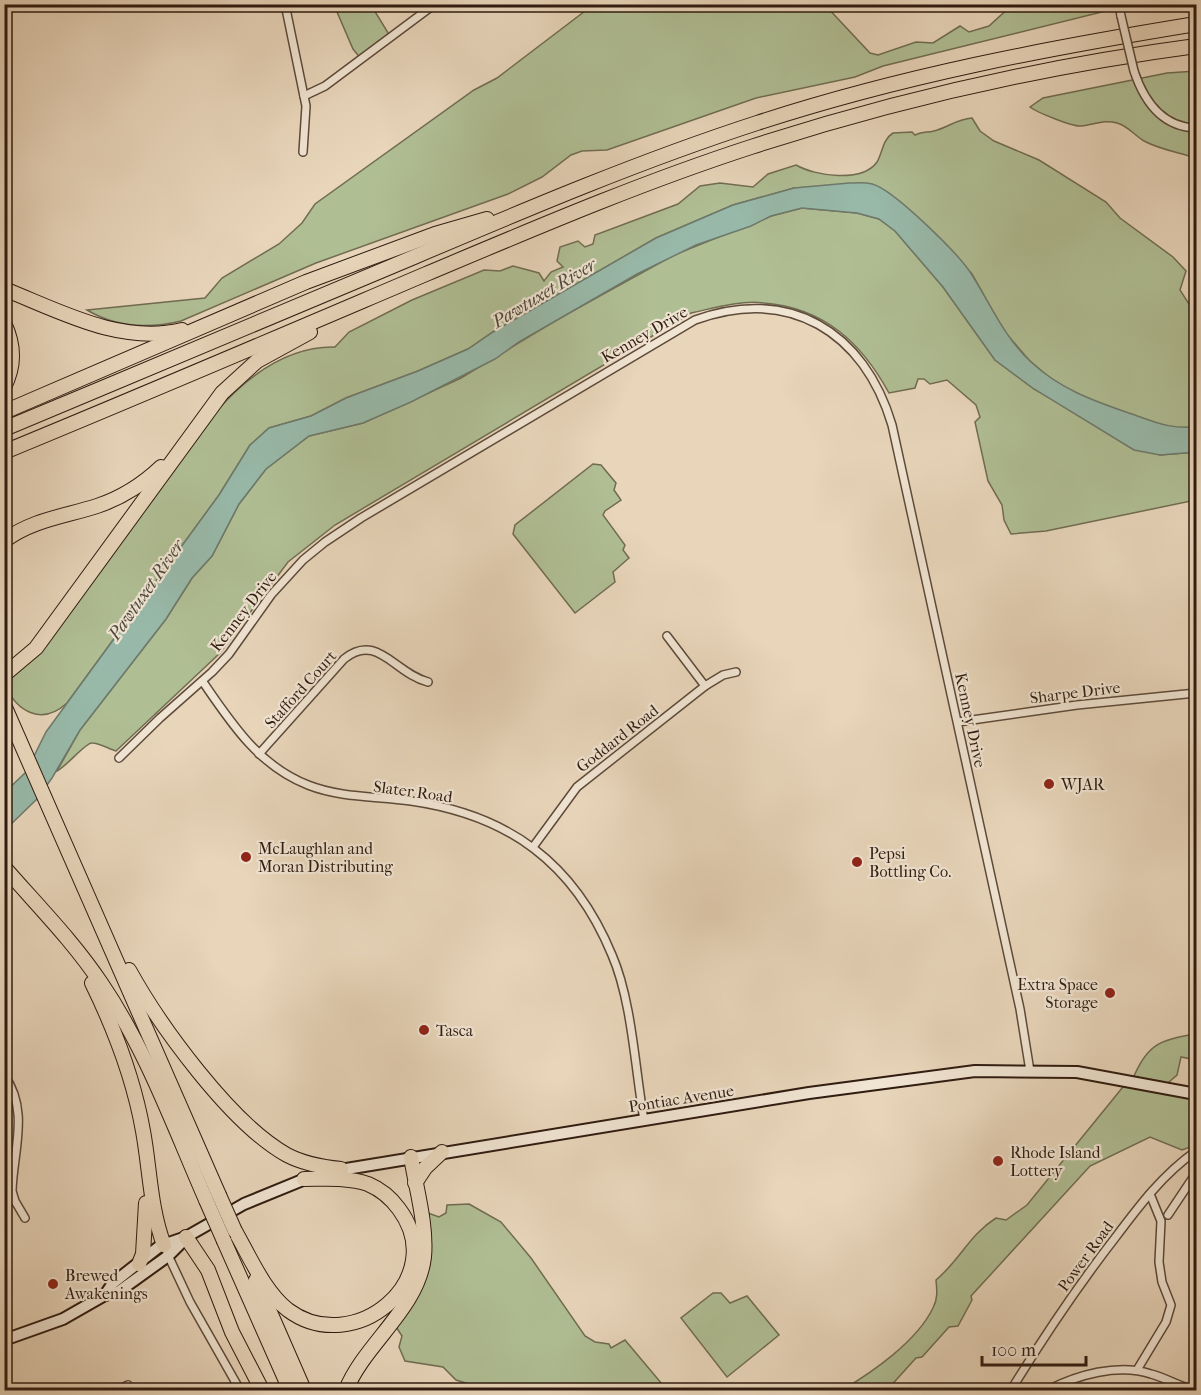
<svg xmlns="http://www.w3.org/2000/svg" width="1201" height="1395" font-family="'IM FELL French Canon',serif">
  <rect width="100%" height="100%" fill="#e8d5ba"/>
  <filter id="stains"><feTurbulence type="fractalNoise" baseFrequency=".00333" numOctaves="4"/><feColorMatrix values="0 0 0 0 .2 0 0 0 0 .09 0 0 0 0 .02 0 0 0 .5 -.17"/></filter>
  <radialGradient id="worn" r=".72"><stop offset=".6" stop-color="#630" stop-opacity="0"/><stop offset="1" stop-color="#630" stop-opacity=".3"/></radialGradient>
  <!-- green -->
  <g fill="#b0be94" stroke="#706c52" stroke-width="1.5">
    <path d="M 334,5 L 371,5 L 390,36 L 361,59 L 353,49 Z"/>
    <path d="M 593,5 L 825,5 L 870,53 L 878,55 L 916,42 L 933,43 L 960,26 L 969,32 L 989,26 L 1012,5 L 1113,5 L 1114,9 L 883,66 L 855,77 L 756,98 L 607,150 L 582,151 L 571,155 L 542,177 L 508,194 L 316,263 L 181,321 C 148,329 117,328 87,310 L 205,298 L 222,278 L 279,244 L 302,223 L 315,204 L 474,90 L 497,78 Z"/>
    <path d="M 1196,71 L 1196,158 C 1178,152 1161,150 1144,141 C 1134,135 1128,126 1117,123 C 1104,119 1094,125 1081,126 C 1073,127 1036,112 1030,107 L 1043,98 L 1167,73 Z"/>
    <path d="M 972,118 L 980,131 L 994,141 L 1039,160 L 1106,202 L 1120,218 L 1173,257 L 1186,271 L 1180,290 L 1196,315 L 1196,427 L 1180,428 L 1151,423 L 1075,394 L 1050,378 L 1029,360 L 1004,331 L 972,274 L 950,250 L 917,217 L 872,184 L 794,188 L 733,205 L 656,238 L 493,332 L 468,349 L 418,371 L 346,398 L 311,416 L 269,428 L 250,445 L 219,495 L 67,703 C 42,726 17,712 5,685 L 213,415 C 244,379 285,346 335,347 L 349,332 L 412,300 L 484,270 L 500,271 L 513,266 L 539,273 L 544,281 L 551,272 L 563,267 L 557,261 L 560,247 L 578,241 L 585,247 L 593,244 L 595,235 L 678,204 L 700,186 L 720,183 L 753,187 L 768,174 L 796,165 C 815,176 862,183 877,162 C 883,152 882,140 893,133 L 912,132 L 915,135 C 923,131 927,133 934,131 C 949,127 957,119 972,118 Z"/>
    <path d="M 802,208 L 857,213 L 879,219 L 895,231 L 943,287 L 995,360 L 1034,389 L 1160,455 L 1196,452 L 1196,500 L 1046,531 L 1011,534 L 1004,520 L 1002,505 L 988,481 L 975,422 L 980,417 L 976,405 L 947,380 L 930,384 L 924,379 L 918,379 L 915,388 L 889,393 C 861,342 824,308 764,303 C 740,300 714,308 691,313 L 335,525 L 288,562 L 220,653 L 116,751 C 109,749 100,743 92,743 C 86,742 67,766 57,771 L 80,730 L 166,619 L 192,578 L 212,556 L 239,504 L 266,469 L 309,436 L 363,423 L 461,378 L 558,319 L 674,255 L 771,216 Z"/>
    <path d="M 593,464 L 601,465 L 616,483 L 614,490 L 621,500 L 605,511 L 603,515 L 625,545 L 623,550 L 629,558 L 613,572 L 615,582 L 575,613 L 513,534 L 515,525 Z"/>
    <path d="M 1196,1034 L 1196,1060 L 1181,1057 L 1177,1075 L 1162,1088 L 1196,1095 L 1196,1145 L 1182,1150 L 1150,1137 L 1090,1166 L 971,1296 L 972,1300 L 958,1326 L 949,1327 L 922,1357 L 916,1358 L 887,1390 L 842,1390 C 873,1372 917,1341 933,1308 C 938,1299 937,1290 936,1280 C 960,1260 969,1235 996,1218 L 1006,1220 L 1027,1205 L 1127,1082 L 1132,1081 C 1146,1045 1160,1039 1196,1034 Z"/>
    <path d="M 469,1204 L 501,1222 L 531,1258 L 585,1336 L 595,1342 L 609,1344 L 611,1348 L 625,1340 L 667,1390 L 479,1390 L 475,1386 L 456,1380 L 443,1367 L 405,1361 L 399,1347 L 402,1336 L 392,1321 L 407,1299 L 428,1213 L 439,1217 L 446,1213 L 447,1205 Z"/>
    <path d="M 713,1293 L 721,1293 L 730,1303 L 747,1296 L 779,1335 L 727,1377 L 681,1318 Z"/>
  </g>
  <!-- water -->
  <path fill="#98b9a9" stroke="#6e7a6c" stroke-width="1.5" d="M 849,183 C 856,183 865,182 872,184 C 893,189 960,255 972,275 C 991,305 1004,337 1031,362 C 1059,388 1091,400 1126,412 C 1154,421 1165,429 1196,427 L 1196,452 L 1160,455 L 1134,450 L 1034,389 L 995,360 L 943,287 L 895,231 L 879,219 L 857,213 L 802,208 L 771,216 L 751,226 L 696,245 L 637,274 L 519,342 L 495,359 L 411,402 L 363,423 L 309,436 L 266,469 L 239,504 L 212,556 L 192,578 L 166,619 L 80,730 L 52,778 L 37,799 L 5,830 L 5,792 L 26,772 L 46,732 L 219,495 L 250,445 L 269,428 L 311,416 L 346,398 L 418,371 L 468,349 L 493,332 L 656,238 L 733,205 L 794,188 Z"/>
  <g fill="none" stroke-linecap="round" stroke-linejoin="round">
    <!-- minor casing -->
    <g stroke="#5d4a3a" stroke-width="10">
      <g id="minor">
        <path d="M 285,4 L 306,106 L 303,152"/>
        <path d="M 1119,4 L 1121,16"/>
        <path d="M 1134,71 C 1144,101 1162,127 1196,128"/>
        <path d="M 304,96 L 325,86 L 435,4"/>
        <path d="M 667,636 L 705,686"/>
        <path d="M 203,682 C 231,723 259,766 308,785 C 341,798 376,796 411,801 C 509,815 574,863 612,955 C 632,1001 635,1069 644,1120"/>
        <path d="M 958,722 L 1077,705 L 1196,693"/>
        <path d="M 259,754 L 344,659 C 377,632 394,673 428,682"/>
        <path d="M 119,758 L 160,718 L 212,672 L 229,654 L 271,595 L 303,560 L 325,542 L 361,518 L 695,320 C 789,286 864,331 892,425 L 1020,1009 L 1030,1071"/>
        <path d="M 533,847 L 577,787 L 705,686 L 723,675 L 736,672"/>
        <path d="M 4,1075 C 30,1110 13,1152 12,1191 L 15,1201 L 25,1218"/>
        <path d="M 1168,1215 L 1196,1173"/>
        <path d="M 167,1253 L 190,1302 L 240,1390"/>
        <path d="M 1137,1370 L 1166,1322 L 1171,1305 L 1162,1282 L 1159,1262 L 1161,1221 L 1150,1194"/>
        <path d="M 118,1390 L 128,1385"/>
        <path d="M 1011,1390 C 1043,1338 1077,1287 1115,1238 C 1139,1206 1163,1174 1196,1151"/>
        <path d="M 1048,1390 C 1077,1375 1118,1363 1151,1374 C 1166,1378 1179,1386 1194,1390"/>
      </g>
    </g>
    <!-- secondary casing -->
    <g stroke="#2f1b10" stroke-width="14">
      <g id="secondary">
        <path d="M 334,1171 L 809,1093 L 975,1071 L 1077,1072 L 1196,1094"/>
        <path d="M 105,1295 L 113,1283 L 160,1246 L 186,1237 L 244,1204 L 310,1177"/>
        <path d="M 4,1340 L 63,1319 L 105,1295 L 118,1292 L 168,1256 L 186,1238"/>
      </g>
    </g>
    <!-- motorway casing -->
    <g stroke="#2f1b10" stroke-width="16">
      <g id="motorway">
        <path d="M 4,289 C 60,311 120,345 182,330"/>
        <path d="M 4,323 C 14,344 15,366 4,387"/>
        <path d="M 4,412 L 306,282 L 435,234 L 487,219"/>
        <path d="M 4,429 C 141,372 278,314 414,257 C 527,209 640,161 757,123 C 901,76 1048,48 1196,24"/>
        <path d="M 4,452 C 145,394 285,334 426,274 C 533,229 640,183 751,147 C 896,100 1045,66 1196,46"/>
        <path d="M 4,541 C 31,520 66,516 97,506 C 121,498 142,485 161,467"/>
        <path d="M 4,675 L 36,648 L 222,393 L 257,361 L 310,332"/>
        <path d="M 4,705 L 219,1195"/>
        <path d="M 4,867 C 37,905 73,941 101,983 C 146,1049 174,1127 206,1200"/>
        <path d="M 129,970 C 160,1026 231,1124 287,1155 C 304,1164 322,1167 341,1169"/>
        <path d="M 92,983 C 115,1030 134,1080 143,1131 C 150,1169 150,1208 164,1245"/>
        <path d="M 415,1183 L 425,1168 L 442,1152"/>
        <path d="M 235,1231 C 250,1257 264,1291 288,1310 C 354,1359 451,1279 399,1209 C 391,1198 380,1189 368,1184 C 348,1177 325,1179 304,1179"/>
        <path d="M 186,1237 L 208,1270 L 232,1332 L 262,1390"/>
        <path d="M 224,1241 L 290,1390"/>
        <path d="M 139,1264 L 143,1254 L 146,1203"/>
        <path d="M 256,1280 L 304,1390"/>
        <path d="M 346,1390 C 365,1343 418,1309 424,1257 C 427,1225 416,1188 411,1157"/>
      </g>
    </g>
    <!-- minor -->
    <use href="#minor" stroke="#f0e4d2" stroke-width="7"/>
    <!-- secondary -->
    <use href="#secondary" stroke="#f0e4d2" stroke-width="10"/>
    <!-- motorway -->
    <use href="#motorway" stroke="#e8d5ba" stroke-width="14"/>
    <!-- minor-bridge casing -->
    <g stroke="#5d4a3a" stroke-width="10" stroke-linecap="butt">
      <path id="minor-bridge" d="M 1121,16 L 1134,71"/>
    </g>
    <!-- motorway-bridge casing -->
    <g stroke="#2f1b10" stroke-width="16" stroke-linecap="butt">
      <g id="motorway-bridge">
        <path d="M 219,1195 L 235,1231"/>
        <path d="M 206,1200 L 224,1241"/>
      </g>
    </g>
    <!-- minor-bridge -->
    <use href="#minor-bridge" stroke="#f0e4d2" stroke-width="7"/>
    <!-- motorway-bridge -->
    <use href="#motorway-bridge" stroke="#e8d5ba" stroke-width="14"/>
  </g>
  <!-- markers -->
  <g fill="#8f2418" stroke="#f0e4d2" stroke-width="2">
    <circle cx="1049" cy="784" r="6"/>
    <circle cx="246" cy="857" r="6"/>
    <circle cx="857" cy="862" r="6"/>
    <circle cx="1110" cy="993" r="6"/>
    <circle cx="424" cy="1030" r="6"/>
    <circle cx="998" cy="1161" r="6"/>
    <circle cx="53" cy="1284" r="6"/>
  </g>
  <g text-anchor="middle" stroke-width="4.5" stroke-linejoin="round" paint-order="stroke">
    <!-- street labels -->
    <g font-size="16" fill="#2f1b10" stroke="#f0e4d2">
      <text transform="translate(644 334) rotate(-30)" y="6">Kenney Drive</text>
      <text transform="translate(243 611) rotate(-52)" y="6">Kenney Drive</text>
      <text transform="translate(300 689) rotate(-48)" y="6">Stafford Court</text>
      <text transform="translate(1075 692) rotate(-7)" y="6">Sharpe Drive</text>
      <text transform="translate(971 720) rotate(78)" y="6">Kenney Drive</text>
      <text transform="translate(617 738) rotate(-38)" y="6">Goddard Road</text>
      <text transform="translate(413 791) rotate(8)" y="6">Slater Road</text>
      <text transform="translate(681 1098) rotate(-9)" y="6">Pontiac Avenue</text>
      <text transform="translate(1085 1256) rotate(-54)" y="6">Power Road</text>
    </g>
    <!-- poi labels -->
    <g font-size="16" fill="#2f1b10" stroke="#f0e4d2" text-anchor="start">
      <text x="1061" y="790">WJAR</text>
      <text x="258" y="854">McLaughlan and<tspan x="258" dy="18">Moran Distributing</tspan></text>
      <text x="869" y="859">Pepsi<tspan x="869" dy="18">Bottling Co.</tspan></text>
      <text x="1098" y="990" text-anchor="end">Extra Space<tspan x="1098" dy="18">Storage</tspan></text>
      <text x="436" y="1036">Tasca</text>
      <text x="1010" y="1158">Rhode Island<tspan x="1010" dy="18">Lottery</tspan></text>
      <text x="65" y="1281">Brewed<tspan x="65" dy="18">Awakenings</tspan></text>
    </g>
    <!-- water labels -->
    <g font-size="18" font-style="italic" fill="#4e4a3e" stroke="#f0e4d2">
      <text transform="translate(544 293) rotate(-31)" y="6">Pawtuxet River</text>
      <text transform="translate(146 590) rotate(-55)" y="6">Pawtuxet River</text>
    </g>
  </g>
  <!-- margin -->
  <rect width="1201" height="1395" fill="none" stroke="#e8d5ba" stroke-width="24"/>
  <rect x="6" y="6" width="1189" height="1383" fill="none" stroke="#2f1b10" stroke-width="3"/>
  <rect x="12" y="12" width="1177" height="1371" fill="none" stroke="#2f1b10" stroke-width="1.5"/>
  <!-- scale -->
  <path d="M982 1356v9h104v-9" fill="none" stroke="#2f1b10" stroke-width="3"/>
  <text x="991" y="1356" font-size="18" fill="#2f1b10" stroke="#f0e4d2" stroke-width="4.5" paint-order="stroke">100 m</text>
  <rect width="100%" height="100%" filter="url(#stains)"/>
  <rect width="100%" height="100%" fill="url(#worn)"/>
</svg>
